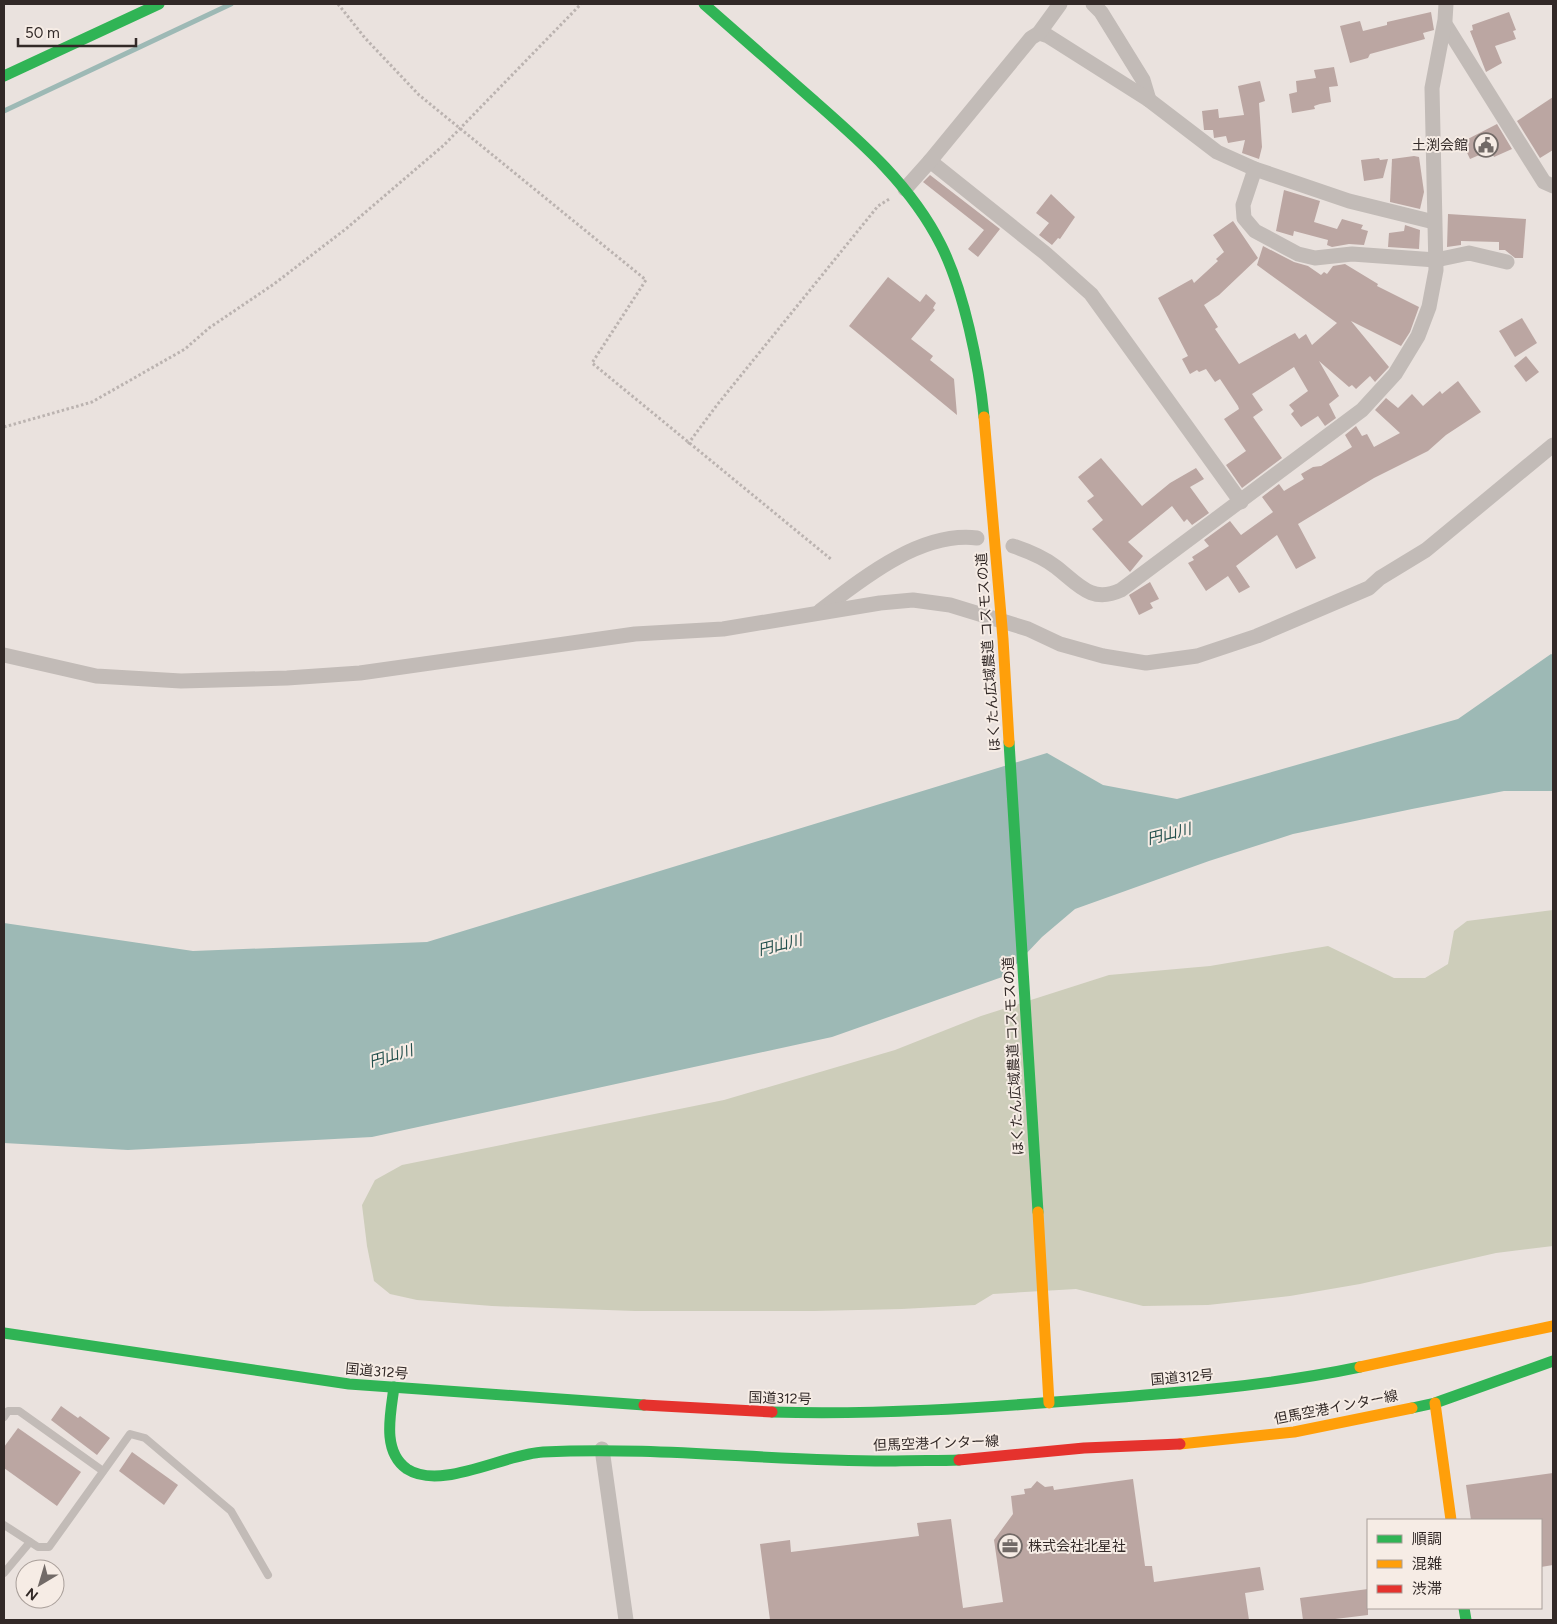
<svg xmlns="http://www.w3.org/2000/svg" width="1557" height="1624" font-family="Figtree,'Noto Sans JP',sans-serif">
  <rect width="100%" height="100%" fill="#eae2de"/>
  <!-- green -->
  <path fill="#cdcdba" d="M 1553,910 L 1553,1246 L 1496,1253 L 1360,1284 L 1290,1296 L 1208,1305 L 1143,1306 L 1076,1289 L 993,1294 L 975,1305 L 902,1309 L 814,1311 L 635,1311 L 492,1306 L 417,1300 L 390,1294 L 374,1281 L 367,1246 L 362,1205 L 375,1180 L 402,1165 L 724,1100 L 895,1050 L 981,1016 L 1109,975 L 1210,966 L 1328,946 L 1394,978 L 1425,978 L 1448,964 L 1454,931 L 1467,921 Z"/>
  <!-- water -->
  <path fill="#9db9b5" d="M 1551,654 L 1553,655 L 1553,791 L 1504,791 L 1412,809 L 1293,834 L 1209,861 L 1075,909 L 1042,937 L 1005,976 L 832,1037 L 372,1137 L 128,1150 L 4,1143 L 4,923 L 193,951 L 427,942 L 1047,753 L 1103,785 L 1177,799 L 1458,719 Z"/>
  <g fill="none" stroke-linecap="round" stroke-linejoin="round">
    <!-- stream -->
    <path stroke="#9db9b5" stroke-width="5" d="M 4,111 L 231,4"/>
  </g>
  <!-- building -->
  <g fill="#bba6a2">
    <path d="M 1431,12 L 1434,30 L 1423,33 L 1425,39 L 1370,54 L 1368,58 L 1350,63 L 1340,26 L 1360,21 L 1363,31 L 1387,25 L 1387,22 Z"/>
    <path d="M 1509,12 L 1516,30 L 1513,31 L 1516,39 L 1495,46 L 1502,63 L 1486,72 L 1470,31 L 1473,30 L 1472,25 Z"/>
    <path d="M 1334,67 L 1338,86 L 1329,87 L 1331,102 L 1320,104 L 1314,106 L 1315,109 L 1292,113 L 1289,94 L 1297,92 L 1296,81 L 1316,78 L 1314,70 Z"/>
    <path d="M 1260,81 L 1265,101 L 1259,103 L 1262,147 L 1259,159 L 1242,153 L 1245,140 L 1228,143 L 1226,136 L 1214,138 L 1213,130 L 1204,130 L 1202,111 L 1218,109 L 1219,118 L 1244,115 L 1238,86 Z"/>
    <path d="M 1553,97 L 1553,150 L 1540,158 L 1517,121 Z"/>
    <path d="M 1497,124 L 1512,149 L 1494,157 L 1491,150 L 1470,159 L 1462,142 Z"/>
    <path d="M 1414,156 L 1419,157 L 1424,192 L 1420,209 L 1390,202 L 1392,159 Z"/>
    <path d="M 1379,158 L 1380,160 L 1388,159 L 1383,178 L 1364,181 L 1361,160 Z"/>
    <path d="M 930,175 L 1000,229 L 978,257 L 968,249 L 984,230 L 923,182 Z"/>
    <path d="M 1284,190 L 1320,201 L 1314,222 L 1337,229 L 1342,219 L 1363,225 L 1361,229 L 1368,231 L 1364,245 L 1349,244 L 1332,247 L 1327,245 L 1328,240 L 1294,231 L 1293,236 L 1276,231 Z"/>
    <path d="M 1051,194 L 1075,217 L 1060,239 L 1058,238 L 1052,245 L 1039,235 L 1049,223 L 1036,213 Z"/>
    <path d="M 1448,214 L 1526,219 L 1523,258 L 1515,258 L 1505,250 L 1499,250 L 1499,242 L 1461,241 L 1461,245 L 1447,247 Z"/>
    <path d="M 1233,221 L 1258,258 L 1219,295 L 1204,305 L 1218,327 L 1215,329 L 1239,364 L 1295,333 L 1299,339 L 1306,334 L 1312,345 L 1337,323 L 1257,265 L 1263,246 L 1294,262 L 1308,266 L 1321,275 L 1324,272 L 1327,274 L 1333,266 L 1345,264 L 1378,284 L 1377,286 L 1419,307 L 1410,332 L 1401,346 L 1351,321 L 1389,367 L 1375,382 L 1370,376 L 1356,389 L 1352,385 L 1349,387 L 1319,361 L 1339,396 L 1329,404 L 1336,418 L 1325,426 L 1318,416 L 1301,427 L 1291,414 L 1294,411 L 1289,405 L 1308,391 L 1294,367 L 1252,394 L 1263,410 L 1253,417 L 1282,458 L 1242,488 L 1226,465 L 1246,451 L 1224,419 L 1239,409 L 1238,406 L 1220,379 L 1215,382 L 1206,369 L 1199,372 L 1197,370 L 1190,374 L 1182,359 L 1188,356 L 1158,298 L 1192,279 L 1194,283 L 1218,261 L 1216,259 L 1224,252 L 1213,235 Z"/>
    <path d="M 1405,225 L 1420,230 L 1419,249 L 1388,247 L 1389,233 L 1404,231 Z"/>
    <path d="M 888,277 L 920,302 L 926,294 L 936,303 L 933,308 L 935,310 L 911,339 L 933,356 L 930,360 L 954,379 L 957,415 L 849,326 Z"/>
    <path d="M 1522,318 L 1537,343 L 1515,357 L 1499,331 Z"/>
    <path d="M 1526,356 L 1539,372 L 1526,382 L 1514,366 Z"/>
    <path d="M 1458,381 L 1481,412 L 1446,435 L 1428,451 L 1374,478 L 1298,524 L 1316,558 L 1296,569 L 1277,535 L 1236,566 L 1250,587 L 1239,593 L 1228,576 L 1206,591 L 1188,563 L 1194,560 L 1192,557 L 1209,546 L 1204,540 L 1230,521 L 1241,535 L 1273,512 L 1262,497 L 1279,484 L 1284,491 L 1304,479 L 1301,474 L 1313,467 L 1321,466 L 1352,447 L 1345,435 L 1356,426 L 1362,436 L 1367,434 L 1374,447 L 1400,433 L 1375,410 L 1386,398 L 1398,408 L 1412,394 L 1423,406 L 1440,391 L 1442,394 Z"/>
    <path d="M 1101,458 L 1142,506 L 1170,483 L 1196,468 L 1204,479 L 1190,487 L 1209,513 L 1192,525 L 1187,519 L 1184,522 L 1172,506 L 1128,542 L 1143,556 L 1130,572 L 1092,529 L 1103,520 L 1087,501 L 1094,496 L 1078,477 Z"/>
    <path d="M 1150,582 L 1159,599 L 1150,603 L 1153,608 L 1139,615 L 1129,595 Z"/>
    <path d="M 61,1406 L 78,1418 L 80,1416 L 110,1438 L 97,1455 L 51,1420 Z"/>
    <path d="M 18,1428 L 81,1472 L 57,1506 L 4,1468 L 4,1447 Z"/>
    <path d="M 132,1452 L 178,1485 L 164,1505 L 119,1471 Z"/>
    <path d="M 1553,1473 L 1553,1565 L 1541,1567 L 1541,1520 L 1471,1520 L 1466,1485 Z"/>
    <path d="M 1133,1479 L 1145,1566 L 1152,1566 L 1154,1582 L 1260,1567 L 1264,1590 L 1245,1593 L 1249,1620 L 770,1620 L 760,1544 L 790,1540 L 791,1552 L 919,1536 L 917,1523 L 951,1519 L 963,1608 L 1003,1602 L 994,1540 L 1013,1514 L 1011,1496 L 1025,1494 L 1024,1489 L 1031,1488 L 1037,1481 L 1045,1487 L 1053,1486 L 1054,1490 Z"/>
    <path d="M 1368,1589 L 1368,1615 L 1327,1620 L 1303,1620 L 1300,1598 Z"/>
  </g>
  <g fill="none" stroke-linecap="round" stroke-linejoin="round">
    <!-- path -->
    <g stroke="#bbb3b0" stroke-width="3" stroke-dasharray="2.5 2.5" stroke-linecap="butt">
      <path d="M 338,4 L 365,38 L 419,95 L 646,280 L 592,363 L 832,560"/>
      <path d="M 4,427 L 92,402 L 185,349 L 209,328 L 274,284 L 347,228 L 444,145 L 581,4"/>
      <path d="M 688,444 L 717,405 L 878,206 L 891,198"/>
    </g>
    <!-- lane -->
    <g stroke="#c2bbb7" stroke-width="8">
      <path d="M 4,1417 L 8,1411 L 19,1411 L 103,1471"/>
      <path d="M 4,1525 L 38,1547 L 49,1547 L 130,1434 L 145,1438 L 231,1511 L 268,1575"/>
      <path d="M 4,1573 L 30,1542"/>
    </g>
    <!-- street -->
    <g stroke="#c2bbb7" stroke-width="15">
      <path d="M 1093,4 L 1101,12 L 1143,80 L 1149,100"/>
      <path d="M 1445,24 L 1539,174 L 1544,182 L 1553,186"/>
      <path d="M 1039,33 L 1048,36 L 1149,100 L 1217,152 L 1255,169 L 1349,201 L 1434,222"/>
      <path d="M 930,161 L 1045,253 L 1091,294 L 1241,502"/>
      <path d="M 1255,169 L 1243,205 L 1244,218 L 1255,231 L 1298,254 L 1315,258 L 1352,254 L 1436,260 L 1469,253 L 1507,262"/>
      <path d="M 905,189 L 930,161 L 1031,38 L 1039,33 L 1060,4"/>
      <path d="M 1013,546 C 1028,551 1043,557 1056,567 C 1078,584 1091,604 1121,590 L 1362,410 L 1395,374 L 1418,336 L 1429,307 L 1436,270 L 1432,88 L 1445,20 L 1446,4"/>
      <path d="M 820,611 C 863,578 921,531 977,538"/>
      <path d="M 4,655 L 96,676 L 181,681 L 287,678 L 360,673 L 635,634 L 723,629 L 880,603 L 913,600 L 950,605 L 1028,629 L 1060,644 L 1103,656 L 1146,663 L 1197,656 L 1257,636 L 1369,588 L 1380,578 L 1426,550 L 1553,445"/>
      <path d="M 602,1449 L 626,1620"/>
    </g>
    <!-- fast -->
    <g stroke="#30b455" stroke-width="11">
      <path d="M 704,4 C 740,36 776,67 812,99 C 861,142 911,185 941,245 C 964,291 979,365 984,417"/>
      <path d="M 4,76 L 159,4"/>
      <path d="M 1009,742 L 1038,1212"/>
      <path d="M 4,1333 L 349,1384 L 644,1405"/>
      <path d="M 394,1387 C 391,1412 381,1451 407,1469 C 441,1491 504,1454 543,1452 C 660,1446 777,1462 895,1461 C 916,1460 938,1461 959,1460"/>
      <path d="M 1412,1408 L 1435,1403 L 1553,1361"/>
      <path d="M 772,1412 C 876,1415 979,1408 1082,1400 C 1176,1393 1269,1386 1360,1367"/>
      <path d="M 1464,1608 L 1466,1620"/>
    </g>
    <!-- slow -->
    <g stroke="#ff9f0a" stroke-width="11">
      <path d="M 984,417 L 1003,639 L 1009,742"/>
      <path d="M 1038,1212 L 1049,1403"/>
      <path d="M 1360,1367 L 1553,1326"/>
      <path d="M 1435,1403 L 1451,1520"/>
      <path d="M 1180,1444 L 1294,1432 L 1412,1408"/>
    </g>
    <!-- jam -->
    <g stroke="#e5322d" stroke-width="11">
      <path d="M 644,1405 L 772,1412"/>
      <path d="M 959,1460 L 1084,1448 L 1180,1444"/>
    </g>
  </g>
  <!-- icons -->
  <defs>
    <g id="civic-ring" transform="scale(1.25)"><circle r="9.5" fill="#f6ece5" stroke="#726a67" stroke-width="1.5"/><path d="M-.6-6.5H3V-4.5H.6V-3L4-1V1h2V6H-6V1h2V-1L-.6-3ZM-1.2 2.5V6h2.4V2.5Z" fill="#726a67"/></g>
    <g id="office-ring" transform="scale(1.25)"><circle r="9.5" fill="#f6ece5" stroke="#726a67" stroke-width="1.5"/><path d="M-6-3h4V-5.5h4V-3h4V5H-6ZM-1-4.5V-3h2v-1.5ZM-6 0V1H6V0Z" fill="#726a67"/></g>
  </defs>
  <g fill-rule="evenodd">
    <use href="#civic-ring" x="1486" y="145"/>
    <use href="#office-ring" x="1010" y="1546"/>
  </g>
  <g text-anchor="middle" stroke-width="4" stroke-linejoin="round" paint-order="stroke">
    <!-- poi labels -->
    <g font-size="14" fill="#322927" stroke="#f6ece5" text-anchor="end">
      <text x="1468" y="150">土渕会館</text>
      <text x="1028" y="1551" text-anchor="start">株式会社北星社</text>
    </g>
    <!-- street labels -->
    <g font-size="14" fill="#322927" stroke="#f6ece5">
      <text transform="translate(988 652) rotate(-94)" y="5">ほくたん広域農道 コスモスの道</text>
      <text transform="translate(1013 1056) rotate(-93)" y="5">ほくたん広域農道 コスモスの道</text>
      <text transform="translate(377 1371) rotate(5)" y="5">国道312号</text>
      <text transform="translate(1182 1377) rotate(-5)" y="5">国道312号</text>
      <text transform="translate(780 1398) rotate(2)" y="5">国道312号</text>
      <text transform="translate(1336 1407) rotate(-11)" y="5">但馬空港インター線</text>
      <text transform="translate(936 1443) rotate(-2)" y="5">但馬空港インター線</text>
    </g>
    <!-- water labels -->
    <g font-size="15" font-style="italic" fill="#214e4b" stroke="#f6ece5">
      <text transform="translate(1169 834) rotate(-14)" y="5">円山川</text>
      <text transform="translate(780 945) rotate(-14)" y="5">円山川</text>
      <text transform="translate(391 1056) rotate(-16)" y="5">円山川</text>
    </g>
  </g>
  <!-- border -->
  <rect width="1557" height="1624" fill="none" stroke="#322927" stroke-width="10"/>
  <!-- legend -->
  <rect x="1367" y="1519" width="175" height="90" fill="#f6ece5" stroke="#a89e99"/>
  <rect x="1377" y="1535" width="25" height="8" fill="#30b455" stroke="#a89e99"/>
  <text x="1412" y="1544" font-size="15" fill="#322927">順調</text>
  <rect x="1377" y="1560" width="25" height="8" fill="#ff9f0a" stroke="#a89e99"/>
  <text x="1412" y="1569" font-size="15" fill="#322927">混雑</text>
  <rect x="1377" y="1585" width="25" height="8" fill="#e5322d" stroke="#a89e99"/>
  <text x="1412" y="1594" font-size="15" fill="#322927">渋滞</text>
  <!-- north arrow -->
  <g transform="translate(40 1584) rotate(218)"><circle r="24" fill="#f6ece5" stroke="#a89e99"/>
  <path d="M0-4L9 19L0 12L-9 19Z" fill="#726a67"/>
  <text y="-8" font-size="14" font-weight="bold" text-anchor="middle" fill="#322927">N</text>
  </g>
  <!-- scale -->
  <path d="M18 38v8h118v-8" fill="none" stroke="#322927" stroke-width="2.5"/>
  <text x="25" y="38" font-size="15" fill="#322927" stroke="#f6ece5" stroke-width="4" paint-order="stroke">50 m</text>
</svg>
